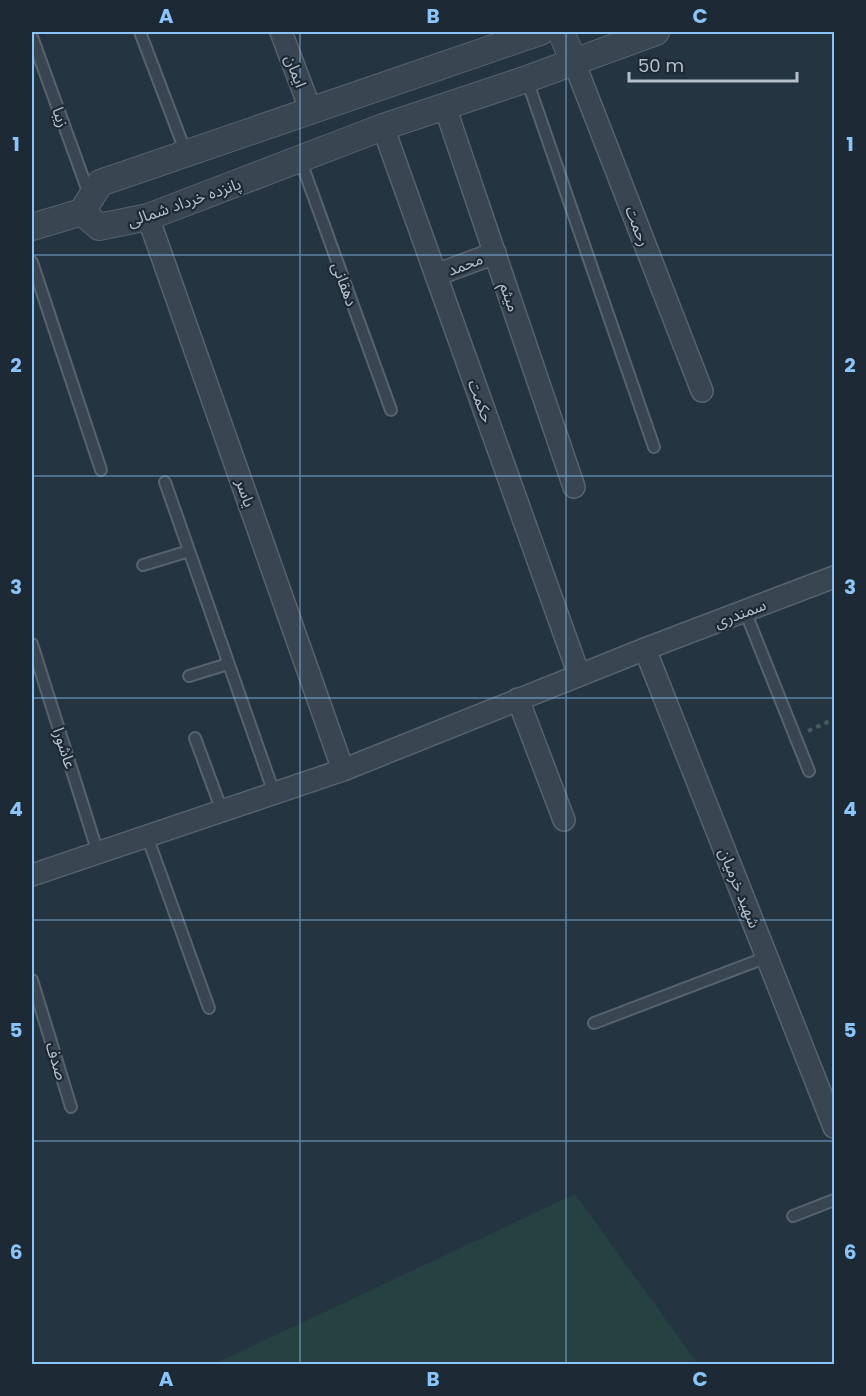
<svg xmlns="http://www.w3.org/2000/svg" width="866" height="1396" font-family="Poppins,'Noto Sans Arabic',sans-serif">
  <rect width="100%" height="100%" fill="#243440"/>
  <!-- green -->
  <path fill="#264141" d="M 575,1194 L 698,1364 L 214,1364 Z"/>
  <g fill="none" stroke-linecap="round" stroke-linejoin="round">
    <!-- service casing -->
    <g stroke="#56636d" stroke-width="14">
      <g id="service">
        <path d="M 140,32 L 186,153"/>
        <path d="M 32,37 L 89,194"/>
        <path d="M 527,80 L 654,447"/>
        <path d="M 300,159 L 391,410"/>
        <path d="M 32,262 L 101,470"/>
        <path d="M 165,482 L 274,793"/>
        <path d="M 143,565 L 189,551"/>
        <path d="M 745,611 L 809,771"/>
        <path d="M 32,644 L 98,853"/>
        <path d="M 189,676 L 228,664"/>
        <path d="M 195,738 L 222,811"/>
        <path d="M 147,836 L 209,1008"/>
        <path d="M 32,980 L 71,1107"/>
        <path d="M 594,1023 L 767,957"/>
        <path d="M 793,1216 L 834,1200"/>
      </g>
    </g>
    <!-- minor casing -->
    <g stroke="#56636d" stroke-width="24">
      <g id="minor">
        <path d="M 281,32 L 311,111"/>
        <path d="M 574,62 L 702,391"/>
        <path d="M 445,107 L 574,487"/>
        <path d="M 383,127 L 579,675"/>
        <path d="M 148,217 L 343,770"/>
        <path d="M 436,275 L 495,253"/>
        <path d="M 645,649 L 834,1127"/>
        <path d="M 518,699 L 564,820"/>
        <path d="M 32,875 L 343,770 L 645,649 L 834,577"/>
      </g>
    </g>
    <!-- tertiary casing -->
    <g stroke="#56636d" stroke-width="28">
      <g id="tertiary">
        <path d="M 561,32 L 574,62"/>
        <path d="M 82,212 L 99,227 L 148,217 L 383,127 L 527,79 L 656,32"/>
        <path d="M 82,212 L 100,183 L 540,32"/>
        <path d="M 32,227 L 82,212"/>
      </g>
    </g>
    <!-- path -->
    <path stroke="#455d5c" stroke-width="4" stroke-dasharray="4.5 4.5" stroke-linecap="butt" d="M 808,731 L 834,719"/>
    <!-- service -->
    <use href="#service" stroke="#394550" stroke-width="10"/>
    <!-- minor -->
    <use href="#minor" stroke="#394550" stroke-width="21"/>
    <!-- tertiary -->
    <use href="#tertiary" stroke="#394550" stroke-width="26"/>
  </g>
  <!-- grid -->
  <path fill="none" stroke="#8ac4fa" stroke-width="1.5" stroke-opacity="0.55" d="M 300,32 L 300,1364M 566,32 L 566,1364M 32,255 L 834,255M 32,476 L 834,476M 32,698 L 834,698M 32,920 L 834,920M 32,1141 L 834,1141"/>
  <g text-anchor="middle" stroke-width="4.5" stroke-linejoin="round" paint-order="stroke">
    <!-- street labels -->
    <g font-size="16" fill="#b5c0ca" stroke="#1d2a35">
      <text transform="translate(296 71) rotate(69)" y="6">ایمان</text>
      <text transform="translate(61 117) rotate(70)" y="6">زیبا</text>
      <text transform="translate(184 202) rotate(-19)" y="6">پانزده خرداد شمالی</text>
      <text transform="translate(638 226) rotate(69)" y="6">رحمت</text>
      <text transform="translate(465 264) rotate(-21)" y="6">محمد</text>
      <text transform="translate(345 284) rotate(70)" y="6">دهقانی</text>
      <text transform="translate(510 297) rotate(71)" y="6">میثم</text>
      <text transform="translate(481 401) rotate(70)" y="6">حکمت</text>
      <text transform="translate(246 493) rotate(71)" y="6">یاسر</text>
      <text transform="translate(740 613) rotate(-21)" y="6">سمندری</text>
      <text transform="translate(65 748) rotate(72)" y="6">عاشورا</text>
      <text transform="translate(740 888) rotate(68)" y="6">شهید خرمیان</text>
      <text transform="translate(57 1061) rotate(73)" y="6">صدف</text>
    </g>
  </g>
  <!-- border -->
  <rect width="866" height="1396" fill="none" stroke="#1d2a35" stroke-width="66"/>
  <!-- scale -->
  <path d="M629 72v9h168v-9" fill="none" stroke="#b5c0ca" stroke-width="3"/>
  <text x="638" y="72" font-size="18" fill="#b5c0ca" stroke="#1d2a35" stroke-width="4.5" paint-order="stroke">50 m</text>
  <rect x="33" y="33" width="800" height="1330" fill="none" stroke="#8ac4fa" stroke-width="2"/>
  <g font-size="20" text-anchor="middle" font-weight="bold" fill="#8ac4fa">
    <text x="166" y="23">A</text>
    <text x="433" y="23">B</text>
    <text x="700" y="23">C</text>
    <text x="16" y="151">1</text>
    <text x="850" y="151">1</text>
    <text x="16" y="372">2</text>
    <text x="850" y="372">2</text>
    <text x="16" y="594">3</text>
    <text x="850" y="594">3</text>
    <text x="16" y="816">4</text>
    <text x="850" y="816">4</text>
    <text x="16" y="1037">5</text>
    <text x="850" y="1037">5</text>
    <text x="16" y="1259">6</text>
    <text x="850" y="1259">6</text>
    <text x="166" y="1386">A</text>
    <text x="433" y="1386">B</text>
    <text x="700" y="1386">C</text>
  </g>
</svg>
